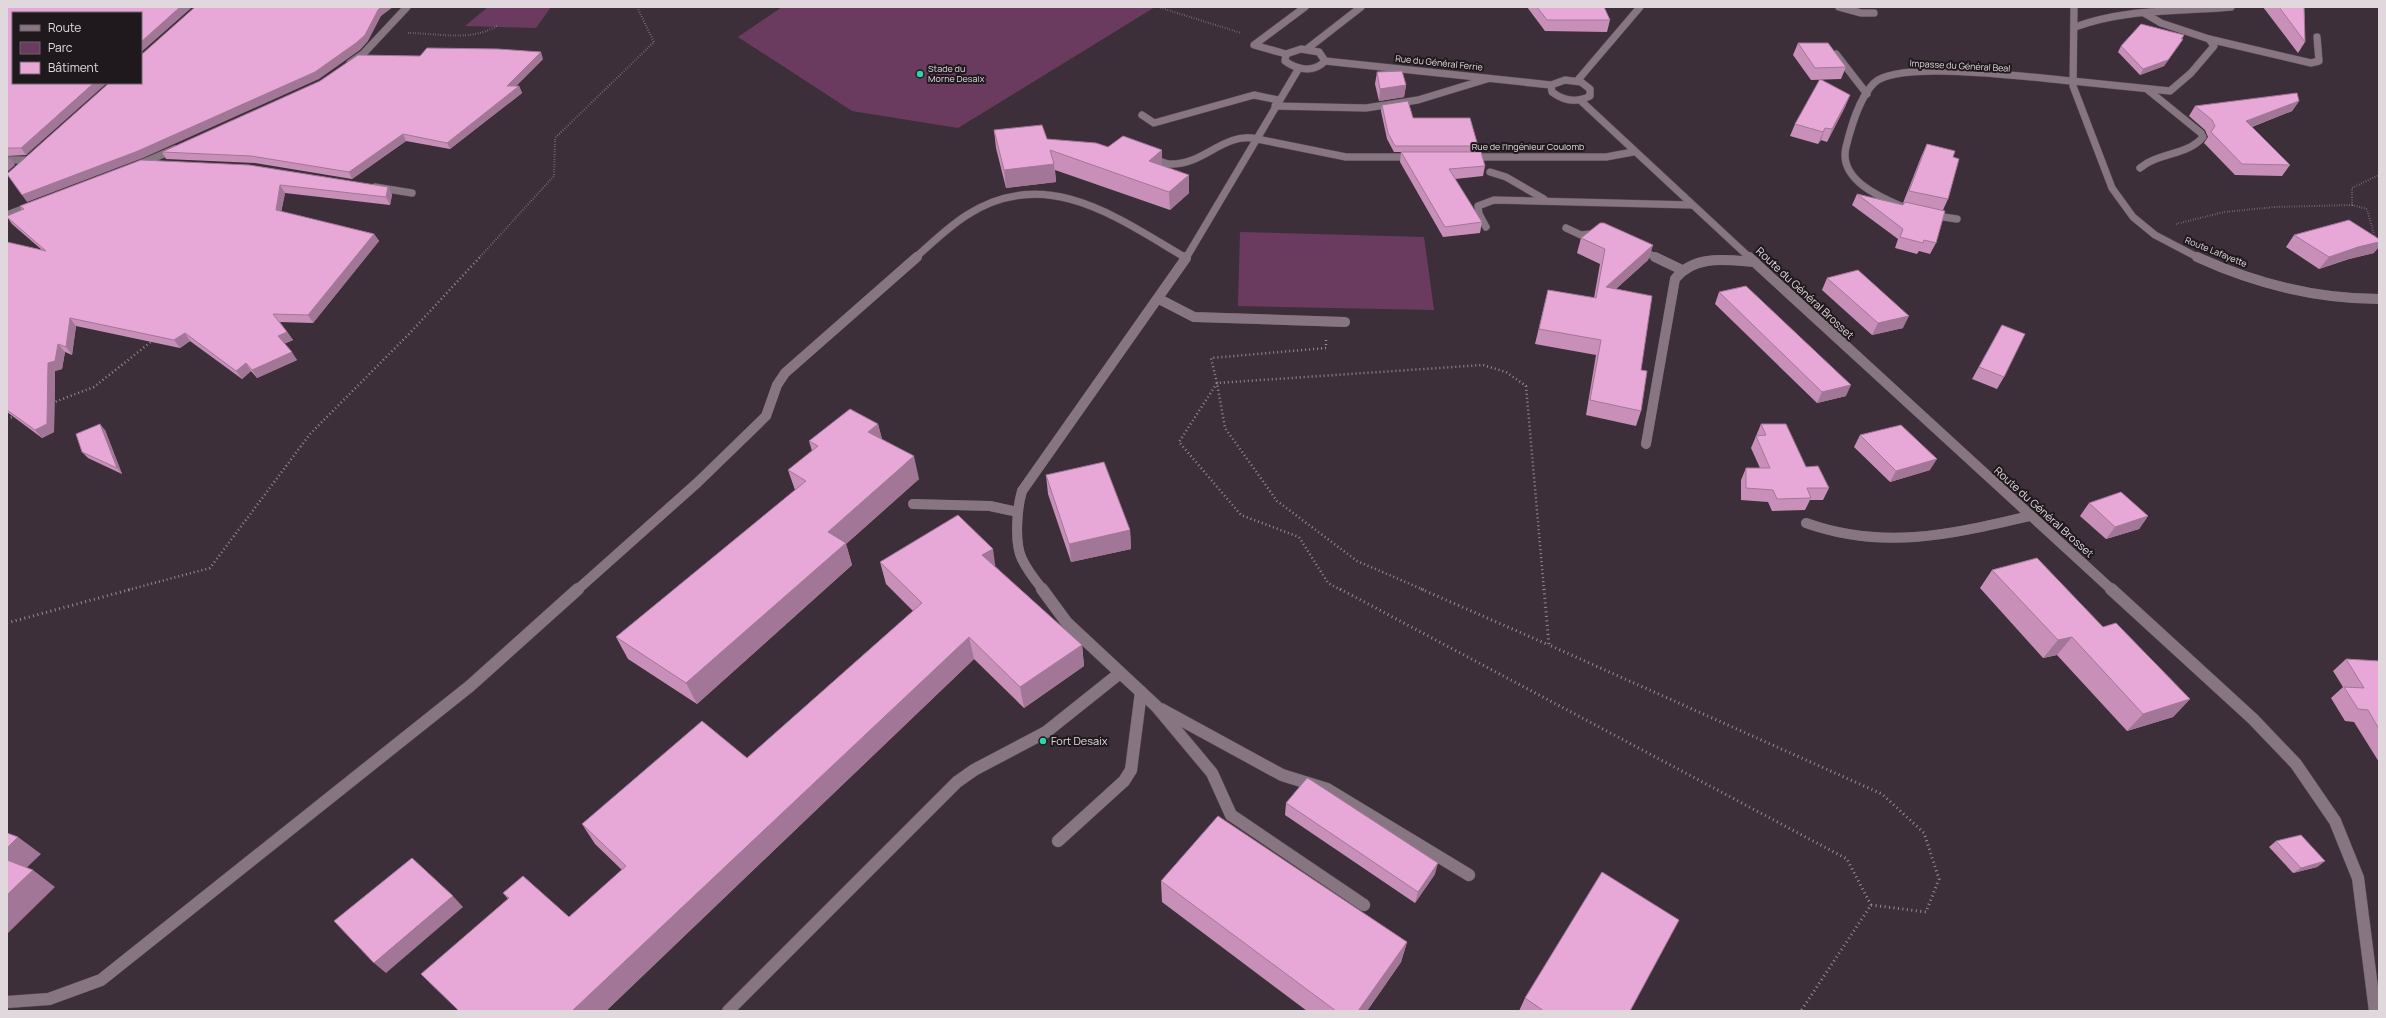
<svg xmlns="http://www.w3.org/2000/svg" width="2386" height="1018" font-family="Manrope,sans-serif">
  <rect width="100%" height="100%" fill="#3d2f39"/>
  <!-- green -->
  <g fill="#6b3b5f">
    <path d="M 488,7 L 551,7 L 536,28 L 465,26 Z"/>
    <path d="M 782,7 L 1155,7 L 958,128 L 852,111 L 738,37 Z"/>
    <path d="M 1240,232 L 1424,237 L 1434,310 L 1238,306 Z"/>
  </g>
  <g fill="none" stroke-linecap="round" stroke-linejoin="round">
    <!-- lane-far2 casing -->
    <g stroke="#584d55" stroke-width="8">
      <g id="lane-far2">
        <path d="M 1839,7 L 1861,13 L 1874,13"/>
        <path d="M 2075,27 C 2126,8 2178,12 2231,7"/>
        <path d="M 2209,39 L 2311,63 L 2319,61 L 2317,37"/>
        <path d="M 1286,54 L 1254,45 L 1305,7"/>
        <path d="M 1836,54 L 1867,94"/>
        <path d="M 2072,81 L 2170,91 L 2191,73 L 2214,46 L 2209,39 L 2161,23 L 2144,13"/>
        <path d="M 1142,115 L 1154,123 L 1254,95 L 1278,100"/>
        <path d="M 1150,157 C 1156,159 1164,164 1170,164 C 1203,166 1224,131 1257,139"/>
        <path d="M 2140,168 C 2159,152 2187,156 2203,137 L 2201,133 L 2148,90"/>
        <path d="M 1490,172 L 1506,177 L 1544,199"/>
        <path d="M 1486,227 L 1479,214 L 1478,206 L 1494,200 L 1692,205"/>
        <path d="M 1566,228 L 1581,235 L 1599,233"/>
        <path d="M 1639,249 L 1657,258"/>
        <path d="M 915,258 C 932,243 948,227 967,215 C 1046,164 1118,218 1186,258"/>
      </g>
    </g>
    <!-- lane-far1 casing -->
    <g stroke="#584d55" stroke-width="10">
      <g id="lane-far1">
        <path d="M 1655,257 L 1680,269"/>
        <path d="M 1159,299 L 1194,317 L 1345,322"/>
        <path d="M 1646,444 L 1675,279 C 1694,254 1727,260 1755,262"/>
        <path d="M 913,504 L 990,506 L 1018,512"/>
        <path d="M 1806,523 C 1885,551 1952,534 2030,516"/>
        <path d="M 577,590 L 697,483 L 766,416 L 777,385 L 785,373 L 917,257"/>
        <path d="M 1043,590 C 1035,580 1027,570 1022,559 C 1014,543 1017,508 1022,491 L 1186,258 L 1184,257"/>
      </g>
    </g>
    <!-- lane casing -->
    <g stroke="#584d55" stroke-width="13">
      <g id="lane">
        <path d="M 1042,589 L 1067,623 L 1156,706 L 1212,773 L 1231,815 L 1364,905"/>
        <path d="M 1161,709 L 1282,775 L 1327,789 L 1469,875"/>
        <path d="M 1058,841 L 1124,781 L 1131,770 L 1141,692"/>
        <path d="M 7,1002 L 49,999 L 101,980 L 470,686 L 578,589"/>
        <path d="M 728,1011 L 957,782 L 974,770 L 1046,732 L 1120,673"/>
      </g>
    </g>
    <!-- street-far2 casing -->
    <g stroke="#584d55" stroke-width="8">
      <g id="street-far2">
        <path d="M 2074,7 L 2073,86 L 2112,188 L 2133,217 L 2155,235 L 2199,258"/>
        <path d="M 1301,49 L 1319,52 L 1325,61 C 1314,73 1297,70 1285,61 L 1286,54 Z"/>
        <path d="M 1307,49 L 1361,7"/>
        <path d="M 1325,61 L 1551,85"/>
        <path d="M 350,63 L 363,54 L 407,7"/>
        <path d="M 1565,80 L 1581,82 L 1590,89 L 1590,96 C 1577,103 1564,101 1552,92 L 1551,85 Z"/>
        <path d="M 1577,81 L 1640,7"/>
        <path d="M 1580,100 L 1750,258"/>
        <path d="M 1275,106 L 1366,108 L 1418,100 L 1487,79"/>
        <path d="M 1257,139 L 1346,157 L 1413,157"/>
        <path d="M 1469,157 L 1606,157 L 1633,152"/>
        <path d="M 7,160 L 29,160"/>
        <path d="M 138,165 L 175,149"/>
        <path d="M 375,187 L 412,193"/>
        <path d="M 1903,207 C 1879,197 1838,179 1846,147 C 1851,127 1859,98 1874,83 C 1899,59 2035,78 2072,81"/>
        <path d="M 7,215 L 35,204"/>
        <path d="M 1930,215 L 1957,219"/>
        <path d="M 1186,258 L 1299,68"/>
      </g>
    </g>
    <!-- street-far1 casing -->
    <g stroke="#584d55" stroke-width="10">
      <g id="street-far1">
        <path d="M 1749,257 L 2112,590"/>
        <path d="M 2197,257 C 2254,283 2316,299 2379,299"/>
      </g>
    </g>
    <!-- street casing -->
    <g stroke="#584d55" stroke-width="13">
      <path id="street" d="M 2111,589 L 2253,719 L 2296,764 L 2335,821 L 2358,878 L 2375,1011"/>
    </g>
    <!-- path-far2 -->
    <g stroke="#978c94" stroke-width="2" stroke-dasharray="0.5 2" stroke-linecap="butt">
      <path d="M 1158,7 L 1241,33"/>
      <path d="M 408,33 C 437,33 470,42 497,26"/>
      <path d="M 2352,205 L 2367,209 L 2375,238"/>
      <path d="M 2176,224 L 2224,212 L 2274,207 L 2352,205 L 2352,188 L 2379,175"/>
      <path d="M 479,258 L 554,176 L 555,138 L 654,42 L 637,7"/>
    </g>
    <!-- path-far1 -->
    <g stroke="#978c94" stroke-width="2.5" stroke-dasharray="1 3" stroke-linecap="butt">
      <path d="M 1326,340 L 1326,348 L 1211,358 L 1217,383 L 1483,365 L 1506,372 L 1526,386 L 1544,590"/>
      <path d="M 52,403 L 94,387 L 152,341"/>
      <path d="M 7,419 L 15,416"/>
      <path d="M 128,590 L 210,568 L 310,434 L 409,334 L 480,257"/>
      <path d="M 1341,590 L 1328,583 L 1299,537 L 1241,515 L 1179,442 L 1217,383 L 1225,428 L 1277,501 L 1357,561 L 1424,590"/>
    </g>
    <!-- path -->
    <g stroke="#978c94" stroke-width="3" stroke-dasharray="1 3.5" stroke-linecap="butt">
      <path d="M 1340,589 L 1847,859 L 1871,905"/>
      <path d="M 1421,589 L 1549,645"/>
      <path d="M 1544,589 L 1549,645 L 1882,794 L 1924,833 L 1939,879 L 1926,912 L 1871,905 L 1801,1011"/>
      <path d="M 7,623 L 132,589"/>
    </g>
    <!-- lane-far2 -->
    <use href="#lane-far2" stroke="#877682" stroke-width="7"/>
    <!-- lane-far1 -->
    <use href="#lane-far1" stroke="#877682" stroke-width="10"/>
    <!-- lane -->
    <use href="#lane" stroke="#877682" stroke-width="12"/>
    <!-- street-far2 -->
    <use href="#street-far2" stroke="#877682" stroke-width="7"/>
    <!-- street-far1 -->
    <use href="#street-far1" stroke="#877682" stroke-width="10"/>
    <!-- street -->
    <use href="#street" stroke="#877682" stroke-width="12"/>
  </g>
  <!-- wall -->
  <g fill="#c890b9">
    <path d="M 7,7 L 192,7 L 141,52 L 141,13 L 26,155 L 7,156 Z"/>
    <path d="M 1527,7 L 1604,7 L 1610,20 L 1607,32 L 1545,31 Z"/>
    <path d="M 2263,7 L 2304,7 L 2305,42 L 2298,53 Z"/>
    <path d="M 2184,35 L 2179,45 L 2164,66 L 2140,75 L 2118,52 L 2121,46 Z"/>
    <path d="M 1798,43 L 1846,67 L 1841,79 L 1811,80 L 1793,55 Z"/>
    <path d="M 543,59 L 516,86 L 519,86 L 522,93 L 450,149 L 406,141 L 352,179 L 255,163 L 166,159 L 162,152 Z"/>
    <path d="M 1377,72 L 1406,85 L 1404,97 L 1379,101 L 1375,84 Z"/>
    <path d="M 1850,95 L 1845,107 L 1827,142 L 1821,140 L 1818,144 L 1790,136 L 1795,124 Z"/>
    <path d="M 2299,101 L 2292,111 L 2252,127 L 2290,165 L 2282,176 L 2235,175 L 2204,143 L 2208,137 L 2205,130 L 2189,116 L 2195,106 Z"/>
    <path d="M 1382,105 L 1478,146 L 1477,152 L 1485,166 L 1483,176 L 1455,179 L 1482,222 L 1480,233 L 1443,237 L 1400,162 L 1401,152 L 1394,152 L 1387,139 L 1381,111 Z"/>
    <path d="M 994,130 L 1047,139 L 1162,166 L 1189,193 L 1170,210 L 1055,170 L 1056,182 L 1006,188 L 996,148 Z"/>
    <path d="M 1927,144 L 1953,157 L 1948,199 L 1943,210 L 1936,243 L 1930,254 L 1919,251 L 1917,254 L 1895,248 L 1898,239 L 1852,205 L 1857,194 L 1903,205 L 1904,203 L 1903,203 L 1921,157 Z"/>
    <path d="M 141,160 L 388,187 L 392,195 L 390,205 L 285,193 L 281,212 L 374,234 L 379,241 L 313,323 L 280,322 L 293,340 L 284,344 L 297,360 L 257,378 L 251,371 L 242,379 L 190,341 L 180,348 L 76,326 L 72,355 L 65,352 L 62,369 L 55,371 L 54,432 L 42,438 L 7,412 L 7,242 L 42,250 L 12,224 L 7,217 L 22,210 L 20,206 Z"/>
    <path d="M 2294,235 L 2374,253 L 2349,259 L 2319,269 L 2286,247 Z"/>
    <path d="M 1581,238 L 1653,245 L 1648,260 L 1616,289 L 1641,370 L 1641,411 L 1636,426 L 1586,415 L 1596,355 L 1535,344 L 1548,290 L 1594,298 L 1600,264 L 1577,253 Z"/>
    <path d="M 1827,278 L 1903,328 L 1872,335 L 1822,290 Z"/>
    <path d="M 1719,292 L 1846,396 L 1817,403 L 1715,304 Z"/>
    <path d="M 2002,325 L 2004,377 L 1997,389 L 1972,379 Z"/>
    <path d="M 878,424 L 882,440 L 919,479 L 846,544 L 852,565 L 697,704 L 628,659 L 616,637 L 795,490 L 788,470 L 812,451 L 809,441 Z"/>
    <path d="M 1761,424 L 1829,488 L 1823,500 L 1810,500 L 1805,510 L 1772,511 L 1768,502 L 1741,500 L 1741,480 L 1746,468 L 1760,468 L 1751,448 Z"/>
    <path d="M 105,430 L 122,474 L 88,458 L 82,452 Z"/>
    <path d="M 1860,435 L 1930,470 L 1890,482 L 1854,447 Z"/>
    <path d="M 1046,475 L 1130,530 L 1131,549 L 1071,562 L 1048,494 Z"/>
    <path d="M 2089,503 L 2148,516 L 2139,529 L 2106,539 L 2080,516 Z"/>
    <path d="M 880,562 L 996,567 L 1082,645 L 1084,666 L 1024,708 L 974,659 L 606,1011 L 459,1011 L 508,899 L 503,893 L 569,917 L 622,870 L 595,844 L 582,824 L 747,758 L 913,611 L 886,584 Z"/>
    <path d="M 1992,570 L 2103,627 L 2190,699 L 2173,717 L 2127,731 L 2057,655 L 2043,658 L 1980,588 Z"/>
    <path d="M 2346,659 L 2379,661 L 2379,762 L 2354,722 L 2345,721 L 2331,698 L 2343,687 L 2333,671 Z"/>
    <path d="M 1286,803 L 1435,874 L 1415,903 L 1285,815 Z"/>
    <path d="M 2276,841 L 2325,861 L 2317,867 L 2293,873 L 2269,847 Z"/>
    <path d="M 1161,881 L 1407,942 L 1401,962 L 1367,1011 L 1307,1011 L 1162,902 Z"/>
    <path d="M 1525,998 L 1630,1011 L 1519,1011 Z"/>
  </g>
  <!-- shaded-wall -->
  <g fill="#a27696">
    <path d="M 180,7 L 192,7 L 141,52 L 141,42 Z"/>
    <path d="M 381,7 L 393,7 L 381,16 L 368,41 L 360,50 L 319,79 L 143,158 L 27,202 L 22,195 L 378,10 Z"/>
    <path d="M 2183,39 L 2179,45 L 2164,66 L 2140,75 L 2143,69 Z"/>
    <path d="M 541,52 L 543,59 L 510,92 L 507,86 Z"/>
    <path d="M 94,83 L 107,83 L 26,155 L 21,148 Z"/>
    <path d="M 1406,85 L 1404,97 L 1379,101 L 1380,89 Z"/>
    <path d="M 519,86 L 522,93 L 450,149 L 447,143 Z"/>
    <path d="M 1850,95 L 1845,107 L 1827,142 L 1832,129 Z"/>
    <path d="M 2299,101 L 2292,111 L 2239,132 L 2246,121 Z"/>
    <path d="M 1825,128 L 1821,140 L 1818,144 L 1823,132 Z"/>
    <path d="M 403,134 L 406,141 L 352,179 L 349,172 Z"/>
    <path d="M 1162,150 L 1162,168 L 1149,161 Z"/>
    <path d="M 10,158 L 15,165 L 7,172 L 7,160 Z"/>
    <path d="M 1054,164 L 1056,182 L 1006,188 L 1004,170 Z"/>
    <path d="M 1189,175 L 1189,193 L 1170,210 L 1169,192 Z"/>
    <path d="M 280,185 L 285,193 L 280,218 L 276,210 Z"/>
    <path d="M 388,187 L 392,195 L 390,205 L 386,197 Z"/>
    <path d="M 374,234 L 379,241 L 313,323 L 308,315 Z"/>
    <path d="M 2379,242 L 2379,247 L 2374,253 L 2349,259 L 2319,269 L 2329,257 L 2358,247 Z"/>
    <path d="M 1653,245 L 1648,260 L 1601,302 L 1606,287 Z"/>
    <path d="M 1909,316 L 1903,328 L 1872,335 L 1878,323 Z"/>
    <path d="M 70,318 L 76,326 L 72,355 L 66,347 Z"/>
    <path d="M 287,332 L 293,340 L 283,344 L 278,336 Z"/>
    <path d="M 185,333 L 190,341 L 180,348 L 174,340 Z"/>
    <path d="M 58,344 L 65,352 L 62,369 L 55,371 L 54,432 L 42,438 L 35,430 L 48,363 Z"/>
    <path d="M 292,352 L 297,360 L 257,378 L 252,370 Z"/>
    <path d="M 246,363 L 251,371 L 242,379 L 236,371 Z"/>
    <path d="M 1851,385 L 1846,396 L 1817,403 L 1822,392 Z"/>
    <path d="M 100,424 L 105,430 L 122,474 L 117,468 Z"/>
    <path d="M 878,424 L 884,446 L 868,432 Z"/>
    <path d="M 914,456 L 919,479 L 846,544 L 852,565 L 697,704 L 686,683 L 828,532 Z"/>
    <path d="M 1937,459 L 1930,470 L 1890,482 L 1896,471 Z"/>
    <path d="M 2148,516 L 2139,529 L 2106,539 L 2115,527 Z"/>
    <path d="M 1130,530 L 1131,549 L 1071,562 L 1069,544 Z"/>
    <path d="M 993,549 L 996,571 L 982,555 Z"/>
    <path d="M 969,637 L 974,659 L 606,1011 L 572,1011 Z"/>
    <path d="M 2072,637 L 2057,655 L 2043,658 L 2058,640 Z"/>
    <path d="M 1082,645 L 1084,666 L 1024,708 L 1020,687 Z"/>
    <path d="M 2190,699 L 2173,717 L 2127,731 L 2143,714 Z"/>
    <path d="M 18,837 L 41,854 L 21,873 L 7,863 L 7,848 Z"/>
    <path d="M 2325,861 L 2317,867 L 2293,873 L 2301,868 Z"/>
    <path d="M 1438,863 L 1435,874 L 1415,903 L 1418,892 Z"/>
    <path d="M 33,870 L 55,887 L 7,934 L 7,895 Z"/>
    <path d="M 453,896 L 463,907 L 386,973 L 374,963 Z"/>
    <path d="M 1407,942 L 1401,962 L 1367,1011 L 1358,1011 Z"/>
  </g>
  <!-- building -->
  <g fill="#e8a8d7" stroke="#a27696">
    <path d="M 7,7 L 180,7 L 141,42 L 141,13 L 13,13 L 13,83 L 94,83 L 21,148 L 7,148 Z"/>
    <path d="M 195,7 L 381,7 L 378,10 L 365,35 L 356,43 L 315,72 L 138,151 L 22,195 L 7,174 L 109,83 L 141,83 L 141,55 Z"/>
    <path d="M 1537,7 L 1604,7 L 1610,20 L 1547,20 Z"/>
    <path d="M 2279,7 L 2304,7 L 2305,42 Z"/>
    <path d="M 2141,24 L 2184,35 L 2181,39 L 2183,39 L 2168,60 L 2143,69 L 2121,46 Z"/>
    <path d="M 1798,43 L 1828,43 L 1846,67 L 1815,68 Z"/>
    <path d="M 427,48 L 498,49 L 541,52 L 507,86 L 519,86 L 447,143 L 403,134 L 349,172 L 251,156 L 162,152 L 320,81 L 358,55 L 420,56 Z"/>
    <path d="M 1402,71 L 1406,85 L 1380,89 L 1377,72 Z"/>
    <path d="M 1820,79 L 1850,95 L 1832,129 L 1825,128 L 1823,132 L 1795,124 Z"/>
    <path d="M 2297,93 L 2299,101 L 2246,121 L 2290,165 L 2242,164 L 2211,132 L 2215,126 L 2212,120 L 2195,106 Z"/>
    <path d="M 1408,101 L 1413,118 L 1470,118 L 1478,146 L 1395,146 L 1388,133 L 1382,105 Z"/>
    <path d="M 1042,125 L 1047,139 L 1096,143 L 1108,147 L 1123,136 L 1162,150 L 1149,161 L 1189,175 L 1169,192 L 1050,150 L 1054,164 L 1004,170 L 994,130 Z"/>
    <path d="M 1927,144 L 1955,151 L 1953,157 L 1959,159 L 1948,199 L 1909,191 Z"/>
    <path d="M 1401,152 L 1481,152 L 1485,166 L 1449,169 L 1482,222 L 1445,227 Z"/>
    <path d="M 141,160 L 249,165 L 388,187 L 386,197 L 280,185 L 276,210 L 374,234 L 308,315 L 273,314 L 287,332 L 278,336 L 292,352 L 252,370 L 246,363 L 236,371 L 185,333 L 174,340 L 70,318 L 66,347 L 58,344 L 55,361 L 48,363 L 47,424 L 35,430 L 7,410 L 7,242 L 46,251 L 7,217 L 7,216 L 24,209 L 20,206 Z"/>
    <path d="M 1857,194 L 1903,205 L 1905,202 L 1945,211 L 1936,243 L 1924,240 L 1923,243 L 1900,237 L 1903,229 Z"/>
    <path d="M 2349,220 L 2379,239 L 2379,242 L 2358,247 L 2329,257 L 2294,235 Z"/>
    <path d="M 1600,223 L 1604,223 L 1653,245 L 1606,287 L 1652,296 L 1641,370 L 1647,371 L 1641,411 L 1590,400 L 1601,340 L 1539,329 L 1548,290 L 1596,298 L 1605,249 L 1581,238 Z"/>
    <path d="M 1858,270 L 1909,316 L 1878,323 L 1827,278 Z"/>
    <path d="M 1746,286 L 1851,385 L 1822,392 L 1719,292 Z"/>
    <path d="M 2002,325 L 2025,334 L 2004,377 L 1979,367 Z"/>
    <path d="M 850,409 L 878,424 L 868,432 L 914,456 L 828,532 L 846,543 L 686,683 L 616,637 L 806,481 L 788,470 L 818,446 L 809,441 Z"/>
    <path d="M 100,424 L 117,468 L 82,452 L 76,434 Z"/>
    <path d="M 1761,424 L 1786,424 L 1806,467 L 1818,466 L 1829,488 L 1807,488 L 1811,498 L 1777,499 L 1773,490 L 1746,488 L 1746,468 L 1770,468 L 1756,436 L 1766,435 Z"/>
    <path d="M 1901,425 L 1937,459 L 1896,471 L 1860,435 Z"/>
    <path d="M 1104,462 L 1130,530 L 1069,544 L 1046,475 Z"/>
    <path d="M 2121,492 L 2148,516 L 2115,527 L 2089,503 Z"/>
    <path d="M 958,515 L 993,549 L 982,555 L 1082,645 L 1020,687 L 969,637 L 572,1011 L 459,1011 L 421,974 L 509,898 L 503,893 L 523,876 L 569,917 L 626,866 L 582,824 L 702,721 L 747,758 L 922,603 L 880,562 Z"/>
    <path d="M 2037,558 L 2103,627 L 2116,623 L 2190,699 L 2143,714 L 2072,637 L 2058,640 L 1992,570 Z"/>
    <path d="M 2346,659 L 2379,661 L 2379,729 L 2368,710 L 2358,709 L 2344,687 L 2364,688 Z"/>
    <path d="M 1307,778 L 1311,780 L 1438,863 L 1418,892 L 1286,803 Z"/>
    <path d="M 1218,816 L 1407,942 L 1358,1011 L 1336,1011 L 1161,881 Z"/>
    <path d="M 7,833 L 18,837 L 7,848 Z"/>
    <path d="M 2301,835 L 2325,861 L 2301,868 L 2276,841 Z"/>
    <path d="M 412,858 L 453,896 L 374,963 L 334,921 Z"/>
    <path d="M 7,860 L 33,870 L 7,895 Z"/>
    <path d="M 1602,872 L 1679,920 L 1630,1011 L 1544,1011 L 1525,998 Z"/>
  </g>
  <!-- markers -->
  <g fill="#2fd4aa" stroke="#1f191e" stroke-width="1.5">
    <circle cx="920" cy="74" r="4"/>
    <circle cx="1043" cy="741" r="4"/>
  </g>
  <g text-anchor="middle" stroke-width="4" stroke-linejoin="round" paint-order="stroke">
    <!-- far-street labels -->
    <g font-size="9" fill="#e1d8de" stroke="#1f191e">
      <text transform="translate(1439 63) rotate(6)" y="3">Rue du Général Ferrie</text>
      <text transform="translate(1960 66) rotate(3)" y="3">Impasse du Général Beal</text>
      <text x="1528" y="150">Rue de l'Ingénieur Coulomb</text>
      <text transform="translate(2216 252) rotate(22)" y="3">Route Lafayette</text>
    </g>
    <!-- far-poi labels -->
    <g font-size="9" fill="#e1d8de" stroke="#1f191e" text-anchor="start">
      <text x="928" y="72">Stade du<tspan x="928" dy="10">Morne Desaix</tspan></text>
    </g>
    <!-- street labels -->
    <g font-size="11" fill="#e1d8de" stroke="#1f191e">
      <text transform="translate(1805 293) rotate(43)" y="4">Route du Général Brosset</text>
      <text transform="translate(2044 512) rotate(42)" y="4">Route du Général Brosset</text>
    </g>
    <!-- poi labels -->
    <g font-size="11" fill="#e1d8de" stroke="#1f191e" text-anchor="start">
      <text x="1051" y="745">Fort Desaix</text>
    </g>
  </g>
  <!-- border -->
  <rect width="2386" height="1018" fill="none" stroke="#e1d8de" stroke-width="16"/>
  <!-- legend -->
  <rect x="12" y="12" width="130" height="72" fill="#1f191e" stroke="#6d656b"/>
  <rect x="20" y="25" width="20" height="6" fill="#877682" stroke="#6d656b"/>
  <text x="48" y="32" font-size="12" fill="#e1d8de">Route</text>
  <rect x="20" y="42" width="20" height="12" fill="#6b3b5f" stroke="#6d656b"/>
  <text x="48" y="52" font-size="12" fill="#e1d8de">Parc</text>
  <rect x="20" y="62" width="20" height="12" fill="#e8a8d7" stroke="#6d656b"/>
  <text x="48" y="72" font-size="12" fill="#e1d8de">Bâtiment</text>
</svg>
